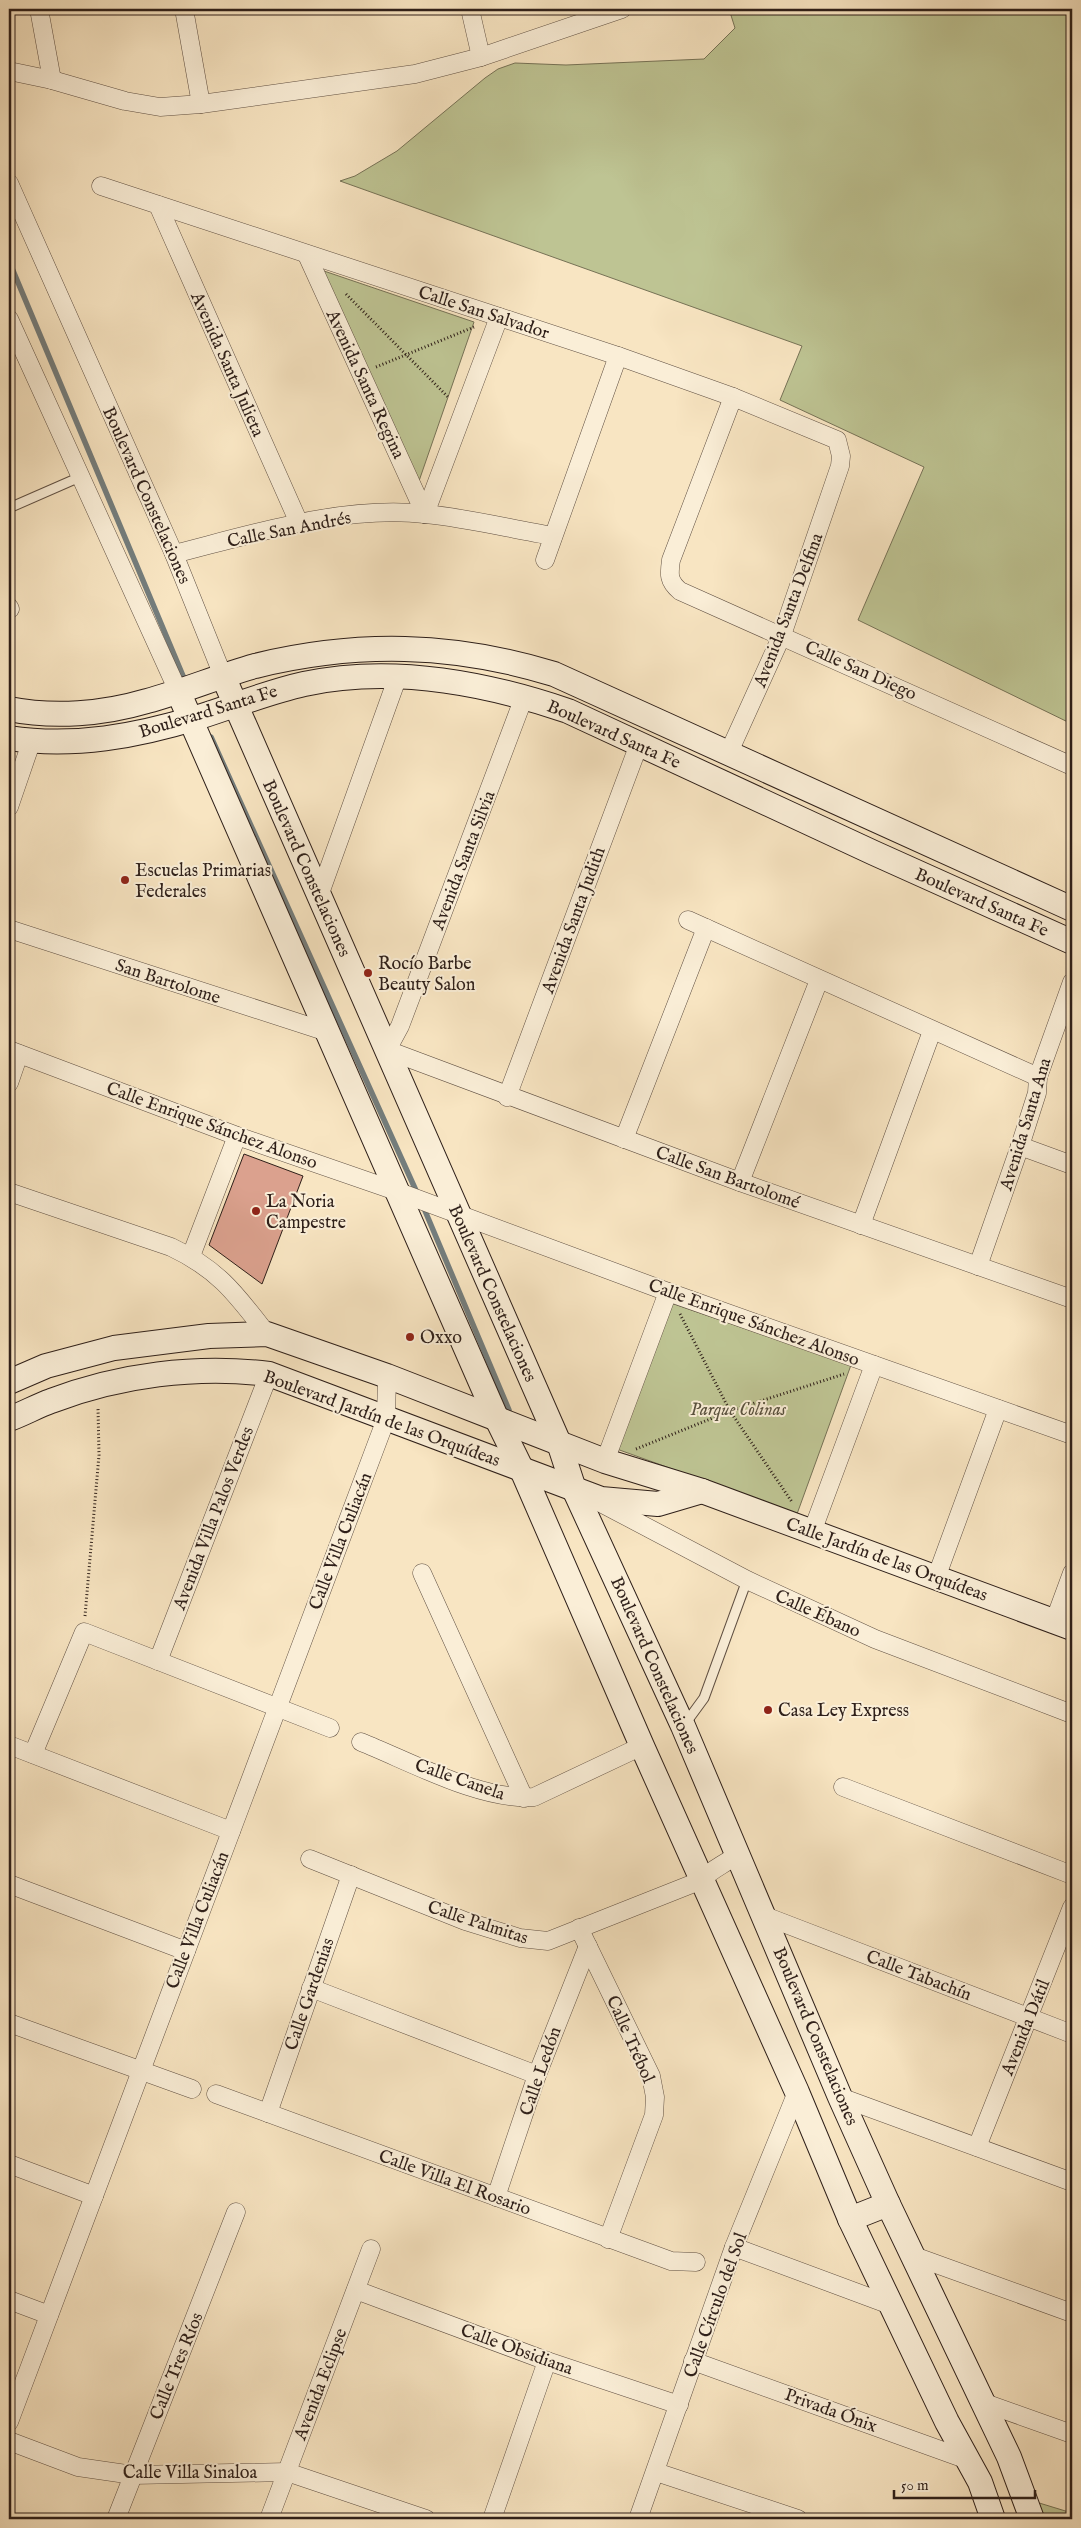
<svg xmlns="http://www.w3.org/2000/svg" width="1081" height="2528" font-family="'IM FELL English',serif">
  <rect width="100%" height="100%" fill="#f8e5c2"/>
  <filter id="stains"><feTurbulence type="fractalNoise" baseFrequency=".004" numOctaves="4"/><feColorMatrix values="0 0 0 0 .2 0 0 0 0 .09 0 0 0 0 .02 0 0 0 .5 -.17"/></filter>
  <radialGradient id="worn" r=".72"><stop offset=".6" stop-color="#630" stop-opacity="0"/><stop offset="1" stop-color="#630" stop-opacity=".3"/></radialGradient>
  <!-- green -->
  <g fill="#bec493" stroke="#767256">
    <path d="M 729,9 L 1072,9 L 1072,724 L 858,620 L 924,467 L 780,400 L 802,346 L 340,181 L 355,176 L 397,151 L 485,78 L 498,69 L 515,63 L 566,65 L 704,59 L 735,28 Z"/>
    <path d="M 321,270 L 474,322 L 419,481 Z"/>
    <path d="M 665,1301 L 851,1365 L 797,1514 L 614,1448 Z"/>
    <path d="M 1036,2502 L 1072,2513 L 1072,2519 L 1042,2519 Z"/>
  </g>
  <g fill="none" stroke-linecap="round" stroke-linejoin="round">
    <!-- stream -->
    <g stroke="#747d7c" stroke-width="5.5">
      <path d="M 9,261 L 186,683"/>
      <path d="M 211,737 L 418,1195"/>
      <path d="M 423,1206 L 509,1410"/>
    </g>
  </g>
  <!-- building -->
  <path fill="#dba18e" stroke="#2e1f19" d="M 244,1154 L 303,1176 L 262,1284 L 209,1245 Z"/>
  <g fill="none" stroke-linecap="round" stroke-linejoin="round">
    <!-- lane casing -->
    <g stroke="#605043" stroke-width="11">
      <g id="lane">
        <path d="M 9,508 L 80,477"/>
        <path d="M 685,1724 L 704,1698 L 747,1580"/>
      </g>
    </g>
    <!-- street casing -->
    <g stroke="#605043" stroke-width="19">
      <g id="street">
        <path d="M 39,9 L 52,80"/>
        <path d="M 184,9 L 201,104"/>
        <path d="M 470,9 L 481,57"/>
        <path d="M 9,71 L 52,80 L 125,101 L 160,107 L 201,104 L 415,74 L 481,57 L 622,9"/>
        <path d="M 9,183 L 174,554 L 223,676"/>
        <path d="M 101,186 L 618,356 L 733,397 L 837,440 L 841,456 L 840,466 L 782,635 L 729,752"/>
        <path d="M 158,205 L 299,523"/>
        <path d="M 307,255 L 425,514"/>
        <path d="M 9,319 L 178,691"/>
        <path d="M 733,397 L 671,560 C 669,574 668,581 680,591 L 1072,766"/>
        <path d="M 425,514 L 499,317"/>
        <path d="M 174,554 C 253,534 343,505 425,514 C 468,518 511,529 553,536"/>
        <path d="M 545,560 L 618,356"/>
        <path d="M 9,607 L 10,609"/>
        <path d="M 524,697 L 400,1026 L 387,1050 L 740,1182 L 1072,1299"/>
        <path d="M 9,807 L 32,740"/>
        <path d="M 319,896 L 398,676"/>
        <path d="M 688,920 L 1038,1077"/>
        <path d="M 9,929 L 327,1032"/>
        <path d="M 9,1050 L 237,1136 L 396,1191 L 668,1292 L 1072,1435"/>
        <path d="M 9,1083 L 19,1054"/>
        <path d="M 507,1097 L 639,744"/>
        <path d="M 624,1139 L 706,928"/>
        <path d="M 1020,1146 L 1072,1165"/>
        <path d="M 740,1182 L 819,980"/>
        <path d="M 9,1192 L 171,1247 C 218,1269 236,1294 267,1334"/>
        <path d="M 861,1225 L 932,1031"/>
        <path d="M 191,1256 L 237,1136"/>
        <path d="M 978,1266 L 1020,1146 L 1037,1093 L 1038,1077 L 1072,982"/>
        <path d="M 605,1461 L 668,1292"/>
        <path d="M 599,1502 L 747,1580 L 875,1639 L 1072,1714"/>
        <path d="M 812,1532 L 874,1365"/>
        <path d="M 422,1573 L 524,1798"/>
        <path d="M 936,1578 L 998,1409"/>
        <path d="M 1054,1622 L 1072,1573"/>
        <path d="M 158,1661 L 269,1374"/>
        <path d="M 361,1742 C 411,1762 481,1801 534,1797 L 642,1746"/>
        <path d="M 9,1745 L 231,1831"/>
        <path d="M 33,1754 L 84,1632 L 330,1728"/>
        <path d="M 843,1787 L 1072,1875"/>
        <path d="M 310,1859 L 465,1921 L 520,1938 L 548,1941 L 702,1880 C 712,1868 727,1864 738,1853"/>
        <path d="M 9,1884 L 186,1951"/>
        <path d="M 765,1916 L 1072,2034"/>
        <path d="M 579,1928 L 651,2076 L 655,2097 L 654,2115 L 608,2239"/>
        <path d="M 311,1988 L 537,2075"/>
        <path d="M 9,2023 L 192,2089"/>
        <path d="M 216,2094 L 671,2261 L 696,2262"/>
        <path d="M 840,2097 L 1072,2182"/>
        <path d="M 268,2113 L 351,1875"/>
        <path d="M 977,2147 L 1072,1907"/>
        <path d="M 9,2164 L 94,2196"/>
        <path d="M 496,2197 L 537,2075 L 588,1946"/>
        <path d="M 734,2247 L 893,2306"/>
        <path d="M 914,2256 L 1072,2313"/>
        <path d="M 356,2290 L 547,2361 L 679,2405"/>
        <path d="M 9,2300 L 49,2315"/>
        <path d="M 693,2361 L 968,2460"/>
        <path d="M 982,2402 L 1072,2434"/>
        <path d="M 9,2422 L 386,1419 L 387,1376"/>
        <path d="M 9,2441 L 78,2467 L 133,2475 L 287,2472 L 426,2519"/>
        <path d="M 656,2472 L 798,2519"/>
        <path d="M 116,2519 L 236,2212"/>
        <path d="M 269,2519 L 371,2249"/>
        <path d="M 492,2519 L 547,2361"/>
        <path d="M 638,2519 L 734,2247 L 797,2092"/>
      </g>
    </g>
    <!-- secondary casing -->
    <g stroke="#2e1f19" stroke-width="26">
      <g id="secondary">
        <path d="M 223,676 L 559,1443 L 574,1489 L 683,1726 L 840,2097 L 888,2204 L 1009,2457 L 1032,2519"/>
        <path d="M 178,691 L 496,1417 L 522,1470 L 642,1746 L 797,2092 L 850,2219 L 947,2422 L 980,2482 L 993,2519"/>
        <path d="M 9,709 C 54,718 103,714 147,701 C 184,691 219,676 255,666 C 357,641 453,643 554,674 L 1072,909"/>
        <path d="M 9,738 C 74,748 137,736 199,717 C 234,706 268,692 304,684 C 392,665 483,682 568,711 L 874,853 L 1072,942"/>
        <path d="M 9,1382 L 46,1366 L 114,1348 L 209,1336 L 267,1334 L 387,1376 L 605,1461 L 702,1491 L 1072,1628"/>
        <path d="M 9,1419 C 23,1414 37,1406 51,1401 C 119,1375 196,1365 269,1374 L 601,1499 L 658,1504 L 702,1491"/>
        <path d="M 850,2219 L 888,2204"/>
      </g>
    </g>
    <!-- path -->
    <g stroke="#2e1f19" stroke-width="3" stroke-dasharray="1 2.5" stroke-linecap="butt">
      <path d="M 346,294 L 449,398"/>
      <path d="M 376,367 L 474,327"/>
      <path d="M 680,1314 L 730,1411 L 792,1502"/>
      <path d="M 636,1449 L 730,1411 L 844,1374"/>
      <path d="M 85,1616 L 99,1455 L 98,1408"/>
    </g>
    <!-- lane -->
    <use href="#lane" stroke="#faeed7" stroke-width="9"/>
    <!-- street -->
    <use href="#street" stroke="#faeed7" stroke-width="18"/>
    <!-- secondary -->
    <use href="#secondary" stroke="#faeed7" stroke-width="24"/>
  </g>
  <!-- markers -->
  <g fill="#8f2418" stroke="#faeed7" stroke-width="2">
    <circle cx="125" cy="880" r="5"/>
    <circle cx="368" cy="973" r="5"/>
    <circle cx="256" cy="1211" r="5"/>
    <circle cx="410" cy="1337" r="5"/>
    <circle cx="768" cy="1710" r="5"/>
  </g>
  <g text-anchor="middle" stroke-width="4" stroke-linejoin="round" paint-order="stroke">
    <!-- street labels -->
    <g font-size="18" fill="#2e1f19" stroke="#faeed7">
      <text transform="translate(484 312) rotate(18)" y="6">Calle San Salvador</text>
      <text transform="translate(228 364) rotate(66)" y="6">Avenida Santa Julieta</text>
      <text transform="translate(366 384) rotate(65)" y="6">Avenida Santa Regina</text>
      <text transform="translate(147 495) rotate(66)" y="6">Boulevard Constelaciones</text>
      <text transform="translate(289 529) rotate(-11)" y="6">Calle San Andrés</text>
      <text transform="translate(788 610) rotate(-69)" y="6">Avenida Santa Delfina</text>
      <text transform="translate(861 670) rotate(24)" y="6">Calle San Diego</text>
      <text transform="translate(208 711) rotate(-17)" y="6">Boulevard Santa Fe</text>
      <text transform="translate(614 734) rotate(24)" y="6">Boulevard Santa Fe</text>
      <text transform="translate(463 860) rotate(-69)" y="6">Avenida Santa Silvia</text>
      <text transform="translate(307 868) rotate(66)" y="6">Boulevard Constelaciones</text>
      <text transform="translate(982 902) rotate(24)" y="6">Boulevard Santa Fe</text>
      <text transform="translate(573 920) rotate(-70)" y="6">Avenida Santa Judith</text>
      <text transform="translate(168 981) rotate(18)" y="6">San Bartolome</text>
      <text transform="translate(1025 1124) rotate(-73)" y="6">Avenida Santa Ana</text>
      <text transform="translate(212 1125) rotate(20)" y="6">Calle Enrique Sánchez Alonso</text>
      <text transform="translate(728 1177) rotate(20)" y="6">Calle San Bartolomé</text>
      <text transform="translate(493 1293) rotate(66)" y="6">Boulevard Constelaciones</text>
      <text transform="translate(754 1322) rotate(20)" y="6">Calle Enrique Sánchez Alonso</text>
      <text transform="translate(382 1418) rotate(20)" y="6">Boulevard Jardín de las Orquídeas</text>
      <text transform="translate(213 1518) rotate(-69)" y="6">Avenida Villa Palos Verdes</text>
      <text transform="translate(340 1541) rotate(-69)" y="6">Calle Villa Culiacán</text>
      <text transform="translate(887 1559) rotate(20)" y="6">Calle Jardín de las Orquídeas</text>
      <text transform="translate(818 1613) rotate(24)" y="6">Calle Ébano</text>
      <text transform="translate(655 1665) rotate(66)" y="6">Boulevard Constelaciones</text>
      <text transform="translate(460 1779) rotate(19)" y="6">Calle Canela</text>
      <text transform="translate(197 1920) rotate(-69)" y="6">Calle Villa Culiacán</text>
      <text transform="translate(478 1922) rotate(18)" y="6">Calle Palmitas</text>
      <text transform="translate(919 1975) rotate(21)" y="6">Calle Tabachín</text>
      <text transform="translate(309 1994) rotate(-71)" y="6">Calle Gardenias</text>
      <text transform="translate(1025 2027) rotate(-68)" y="6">Avenida Dátil</text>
      <text transform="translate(816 2036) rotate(67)" y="6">Boulevard Constelaciones</text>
      <text transform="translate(631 2039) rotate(66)" y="6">Calle Trébol</text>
      <text transform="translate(540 2071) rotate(-71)" y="6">Calle Ledón</text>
      <text transform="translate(455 2182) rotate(20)" y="6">Calle Villa El Rosario</text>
      <text transform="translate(715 2305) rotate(-70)" y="6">Calle Círculo del Sol</text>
      <text transform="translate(517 2349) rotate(20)" y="6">Calle Obsidiana</text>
      <text transform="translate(176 2366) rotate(-68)" y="6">Calle Tres Ríos</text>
      <text transform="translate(320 2384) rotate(-69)" y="6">Avenida Eclipse</text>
      <text transform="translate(831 2410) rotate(20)" y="6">Privada Ónix</text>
      <text x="190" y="2478">Calle Villa Sinaloa</text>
    </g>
    <!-- poi labels -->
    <g font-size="18" fill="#2e1f19" stroke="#faeed7" text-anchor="start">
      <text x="135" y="876">Escuelas Primarias<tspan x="135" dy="21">Federales</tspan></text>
      <text x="378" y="969">Rocío Barbe<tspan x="378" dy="21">Beauty Salon</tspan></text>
      <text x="266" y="1207">La Noria<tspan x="266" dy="21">Campestre</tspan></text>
      <text x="420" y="1343">Oxxo</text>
      <text x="778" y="1716">Casa Ley Express</text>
    </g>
    <!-- park labels -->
    <g font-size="18" font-style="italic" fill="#59513e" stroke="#faeed7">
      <text x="738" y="1415">Parque Colinas</text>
    </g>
  </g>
  <!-- margin -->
  <rect width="1081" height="2528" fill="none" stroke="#f8e5c2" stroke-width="30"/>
  <rect x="10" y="10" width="1061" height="2508" fill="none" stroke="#2e1f19" stroke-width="2.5"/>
  <rect x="15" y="15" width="1051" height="2498" fill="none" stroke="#2e1f19"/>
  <!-- scale -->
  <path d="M894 2490v8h141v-8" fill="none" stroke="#2e1f19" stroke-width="2.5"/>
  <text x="901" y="2490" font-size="15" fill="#2e1f19" stroke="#faeed7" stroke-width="4" paint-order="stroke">50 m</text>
  <rect width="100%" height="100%" filter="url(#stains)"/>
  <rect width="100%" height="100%" fill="url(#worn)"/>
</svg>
